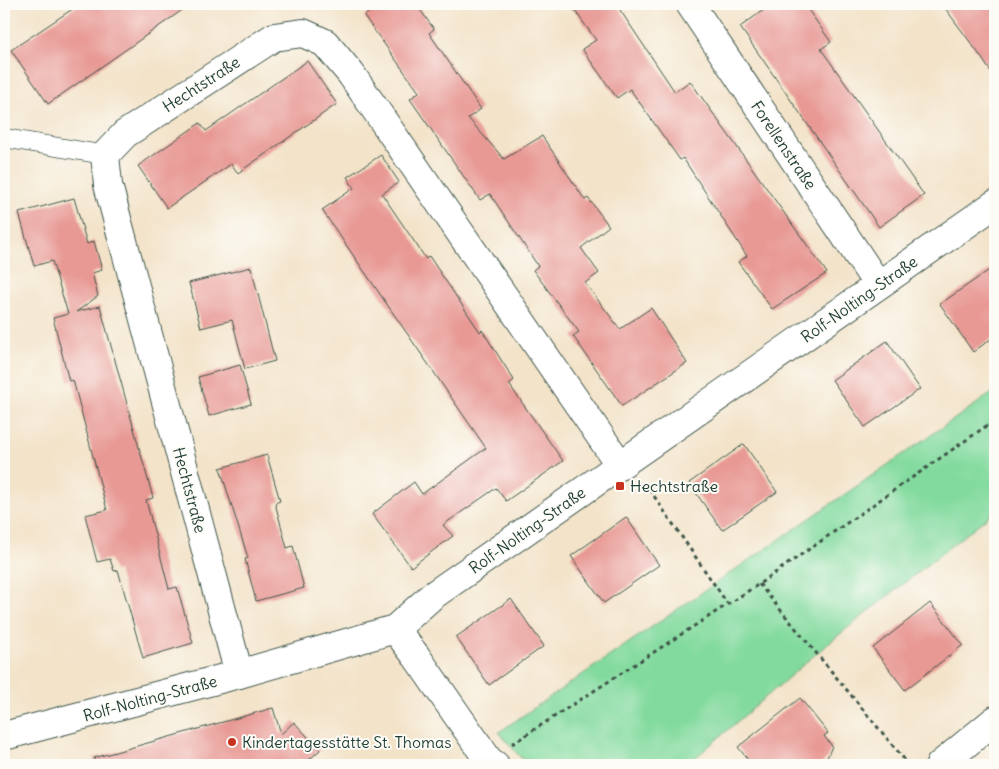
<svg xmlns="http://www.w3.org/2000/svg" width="999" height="769" font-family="Delius,sans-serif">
  <rect width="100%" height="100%" fill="#fdfcf7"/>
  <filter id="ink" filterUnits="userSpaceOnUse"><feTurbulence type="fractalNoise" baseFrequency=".02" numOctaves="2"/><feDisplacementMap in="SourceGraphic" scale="10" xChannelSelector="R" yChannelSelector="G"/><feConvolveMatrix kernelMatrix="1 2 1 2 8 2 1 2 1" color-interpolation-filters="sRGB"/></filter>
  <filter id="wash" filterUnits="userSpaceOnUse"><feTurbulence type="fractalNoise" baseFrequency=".0096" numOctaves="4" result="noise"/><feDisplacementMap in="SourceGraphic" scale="20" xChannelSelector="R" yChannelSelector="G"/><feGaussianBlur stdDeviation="1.12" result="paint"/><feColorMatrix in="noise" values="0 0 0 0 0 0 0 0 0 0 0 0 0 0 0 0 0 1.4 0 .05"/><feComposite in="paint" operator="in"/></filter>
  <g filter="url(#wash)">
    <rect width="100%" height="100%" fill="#f3e3c9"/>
    <!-- green -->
    <path fill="#82da9e" stroke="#508c69" d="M 995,391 L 995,511 L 825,646 L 687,765 L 534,765 L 520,757 L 499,732 Z"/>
    <g id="blocks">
      <!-- building -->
      <g fill="#e89994">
        <path d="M 80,4 L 191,4 L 48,104 L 11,50 Z"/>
        <path d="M 380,4 L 416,4 L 434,29 L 429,33 L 481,109 L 468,118 L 504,159 L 542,136 L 585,200 L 588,198 L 609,226 L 581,248 L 599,273 L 585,283 L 620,329 L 651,308 L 687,363 L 622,406 L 573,336 L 579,332 L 533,270 L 538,266 L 490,194 L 480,200 L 410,99 L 419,92 L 364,16 Z"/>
        <path d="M 570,4 L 616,4 L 675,92 L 690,81 L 827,273 L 772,309 L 738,262 L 747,256 L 683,158 L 680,160 L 630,89 L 617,98 L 582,49 L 596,40 Z"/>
        <path d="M 772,4 L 804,4 L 831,42 L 821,49 L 924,195 L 879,227 L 740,27 Z"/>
        <path d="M 942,4 L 995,4 L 995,78 L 979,54 Z"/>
        <path d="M 307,61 L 337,104 L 238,173 L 231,164 L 167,208 L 138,166 L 200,123 L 206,131 Z"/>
        <path d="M 381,155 L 399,182 L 382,194 L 426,259 L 429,256 L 480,332 L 482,330 L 514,380 L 509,384 L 563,461 L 506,501 L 496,488 L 443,525 L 453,536 L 411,567 L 372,514 L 414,482 L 422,494 L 486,448 L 322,210 L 354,188 L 347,177 Z"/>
        <path d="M 74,198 L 87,244 L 94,241 L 102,270 L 92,273 L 98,296 L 76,312 L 100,306 L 153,498 L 146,500 L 169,589 L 177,587 L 193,643 L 143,658 L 118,570 L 114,571 L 110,559 L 97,562 L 85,515 L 107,510 L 73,380 L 69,381 L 53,318 L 68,314 L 52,261 L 34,266 L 19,213 Z"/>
        <path d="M 995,266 L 995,336 L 973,352 L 940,304 Z"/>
        <path d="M 251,267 L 275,361 L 245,369 L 232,320 L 201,328 L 189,283 Z"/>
        <path d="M 887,341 L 920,389 L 865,427 L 832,380 Z"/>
        <path d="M 240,365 L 251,404 L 209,416 L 198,377 Z"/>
        <path d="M 744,444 L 777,492 L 722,530 L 689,483 Z"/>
        <path d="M 267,455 L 280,501 L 275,503 L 287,548 L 293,546 L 304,588 L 256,601 L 245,559 L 248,558 L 220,468 Z"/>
        <path d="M 626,517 L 659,565 L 604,603 L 571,556 Z"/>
        <path d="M 511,599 L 544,646 L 489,685 L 456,637 Z"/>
        <path d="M 930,603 L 963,645 L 905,690 L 873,648 Z"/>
        <path d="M 800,698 L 828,733 L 824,736 L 832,746 L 827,758 L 821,765 L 752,765 L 738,747 Z"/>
        <path d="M 273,708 L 281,734 L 294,722 L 320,750 L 303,765 L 95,765 L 94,758 Z"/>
      </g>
    </g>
  </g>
  <g filter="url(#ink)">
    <use href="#blocks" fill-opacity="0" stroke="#3f564a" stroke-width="1"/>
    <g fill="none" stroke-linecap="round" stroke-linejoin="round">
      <!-- lane casing -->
      <g stroke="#3f564a" stroke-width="20">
        <path id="lane" d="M 4,138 L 105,155"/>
      </g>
      <!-- street casing -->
      <g stroke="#3f564a" stroke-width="30">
        <g id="street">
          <path d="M 690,4 L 878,285"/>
          <path d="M 395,629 L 416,656 L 489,761 L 495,765"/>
          <path d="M 239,674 L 108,185 L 105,155 L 125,134 L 274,37 L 303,33 L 325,43 L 351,74 L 620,465"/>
          <path d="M 4,736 L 239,674 L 395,629 L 432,596 L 995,204"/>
          <path d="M 940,765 L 995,720"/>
        </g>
      </g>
      <!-- path -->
      <g stroke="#3f564a" stroke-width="3" stroke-dasharray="4 4" stroke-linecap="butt">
        <path d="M 645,483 L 727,603"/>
        <path d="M 759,584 L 909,765"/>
        <path d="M 512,744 L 759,584 L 995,420"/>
      </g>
      <!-- lane -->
      <use href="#lane" stroke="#fff" stroke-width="18"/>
      <!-- street -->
      <use href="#street" stroke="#fff" stroke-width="28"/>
    </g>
  </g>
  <!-- markers -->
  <g fill="#c8321e" stroke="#fdfcf7" stroke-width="2">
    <rect x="615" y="481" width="10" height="10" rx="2.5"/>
    <circle cx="232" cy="742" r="5"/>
  </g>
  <g text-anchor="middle" stroke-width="4" stroke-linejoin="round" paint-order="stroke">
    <!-- street labels -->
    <g font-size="16" fill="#1f3d34" stroke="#fdfcf7">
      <text transform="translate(201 84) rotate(-33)" y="6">Hechtstraße</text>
      <text transform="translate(784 145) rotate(56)" y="6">Forellenstraße</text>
      <text transform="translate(859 299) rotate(-35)" y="6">Rolf-Nolting-Straße</text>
      <text transform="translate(190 490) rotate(75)" y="6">Hechtstraße</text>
      <text transform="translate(527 530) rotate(-35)" y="6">Rolf-Nolting-Straße</text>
      <text transform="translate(150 698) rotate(-15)" y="6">Rolf-Nolting-Straße</text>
    </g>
    <!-- poi labels -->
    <g font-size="16" fill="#1f3d34" stroke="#fdfcf7" text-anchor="start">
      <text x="630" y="492">Hechtstraße</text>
      <text x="242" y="748">Kindertagesstätte St. Thomas</text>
    </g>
  </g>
  <!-- margin -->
  <rect width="999" height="769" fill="none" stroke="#fdfcf7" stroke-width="20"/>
</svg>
